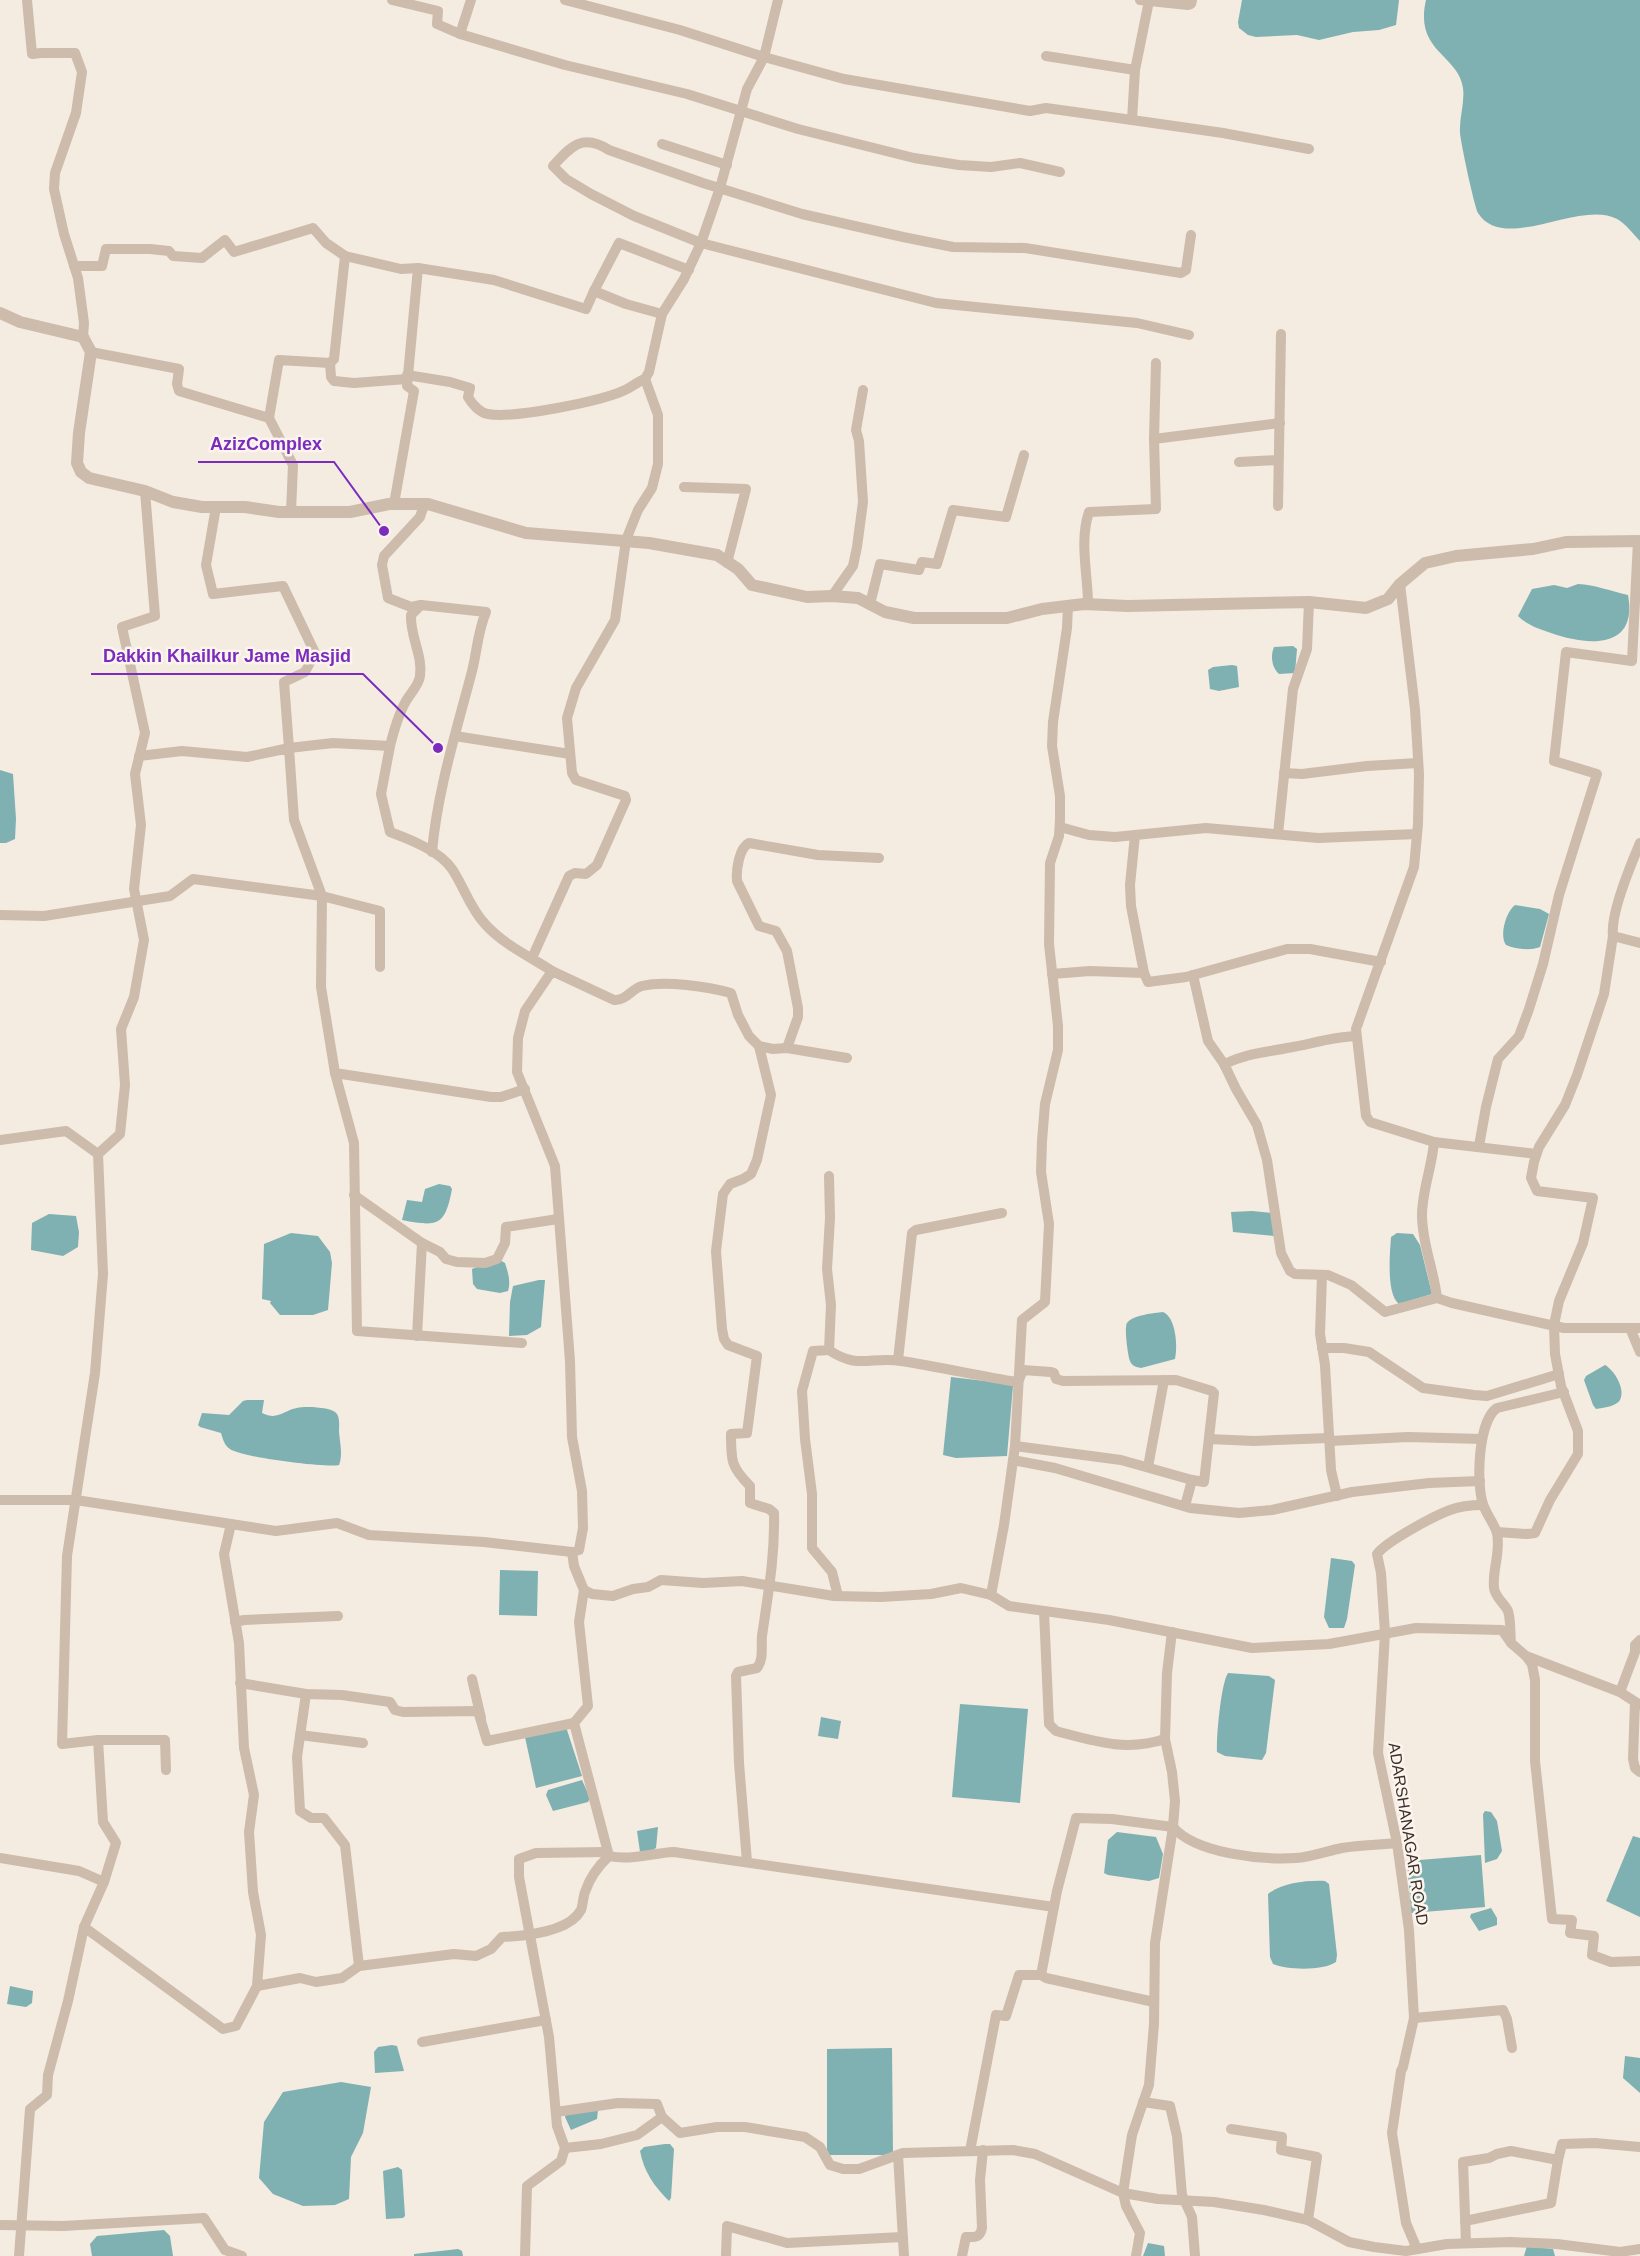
<svg xmlns="http://www.w3.org/2000/svg" width="1640" height="2256" font-family="Helvetica,sans-serif">
  <rect width="100%" height="100%" fill="#f4ebe1"/>
  <!-- water -->
  <g fill="#7fb0b2">
    <path d="M 1242,0 L 1399,0 L 1396,25 L 1379,30 L 1353,32 L 1319,40 L 1297,35 L 1256,37 L 1248,35 L 1239,28 L 1238,22 Z"/>
    <path d="M 1426,0 L 1640,0 L 1640,241 C 1633,234 1626,224 1617,219 C 1580,199 1504,254 1478,213 C 1474,205 1461,144 1460,133 C 1459,118 1465,103 1463,88 C 1458,54 1414,52 1426,0 Z"/>
    <path d="M 1578,584 C 1595,585 1611,591 1628,595 C 1638,650 1588,646 1551,633 C 1539,629 1527,625 1518,616 L 1532,589 L 1554,585 L 1567,588 Z"/>
    <path d="M 1293,646 L 1297,649 L 1295,673 L 1279,674 C 1272,668 1270,656 1274,647 Z"/>
    <path d="M 1232,665 L 1237,666 L 1239,687 L 1219,691 L 1210,689 L 1208,670 L 1213,667 Z"/>
    <path d="M 0,770 L 13,774 L 16,819 L 15,839 L 6,843 L 0,843 Z"/>
    <path d="M 1515,905 L 1540,909 L 1549,914 L 1540,947 C 1529,951 1516,949 1506,945 C 1499,935 1506,912 1515,905 Z"/>
    <path d="M 439,1184 L 450,1186 L 452,1189 C 445,1226 438,1227 402,1220 L 407,1200 L 422,1202 L 425,1189 Z"/>
    <path d="M 1252,1211 L 1273,1213 L 1274,1236 L 1233,1232 L 1231,1212 Z"/>
    <path d="M 49,1214 L 76,1216 L 79,1232 L 78,1247 L 63,1256 L 31,1250 L 32,1223 Z"/>
    <path d="M 291,1233 L 318,1236 L 330,1252 L 332,1263 L 328,1310 L 313,1315 L 280,1315 L 270,1303 L 271,1301 L 262,1299 L 264,1244 Z"/>
    <path d="M 1397,1233 L 1413,1234 L 1420,1245 L 1432,1294 L 1399,1304 C 1386,1294 1390,1253 1391,1237 Z"/>
    <path d="M 498,1259 L 505,1263 C 508,1272 511,1282 508,1291 L 500,1293 L 477,1289 L 473,1284 L 472,1269 Z"/>
    <path d="M 539,1280 L 545,1280 L 541,1327 L 527,1335 L 509,1336 L 510,1302 L 513,1286 Z"/>
    <path d="M 1163,1312 C 1176,1317 1178,1347 1175,1359 L 1141,1368 C 1136,1367 1132,1366 1130,1361 C 1128,1356 1124,1327 1127,1323 C 1133,1315 1154,1313 1163,1312 Z"/>
    <path d="M 1605,1365 C 1614,1370 1626,1389 1620,1400 C 1617,1406 1603,1408 1596,1409 L 1593,1405 L 1584,1380 L 1586,1376 Z"/>
    <path d="M 951,1377 L 1010,1384 L 1013,1386 L 1007,1456 L 956,1458 L 943,1455 Z"/>
    <path d="M 247,1400 L 264,1400 L 262,1413 C 278,1421 284,1410 297,1408 C 305,1406 333,1407 337,1414 C 340,1418 339,1428 339,1432 C 340,1443 343,1455 339,1465 C 326,1468 240,1457 230,1449 C 224,1445 223,1439 221,1433 L 200,1427 L 198,1425 L 202,1413 L 229,1415 L 243,1401 Z"/>
    <path d="M 1331,1558 L 1352,1561 L 1355,1565 L 1347,1619 L 1344,1628 L 1329,1628 L 1324,1617 Z"/>
    <path d="M 500,1570 L 538,1571 L 537,1616 L 499,1615 Z"/>
    <path d="M 1228,1673 L 1269,1676 L 1275,1680 L 1266,1753 L 1262,1760 L 1225,1756 L 1217,1752 C 1216,1738 1221,1683 1228,1673 Z"/>
    <path d="M 960,1704 L 1028,1709 L 1020,1803 L 952,1797 Z"/>
    <path d="M 821,1717 L 841,1721 L 838,1739 L 818,1736 Z"/>
    <path d="M 566,1727 L 582,1776 L 536,1788 L 525,1737 Z"/>
    <path d="M 582,1780 L 590,1798 L 588,1802 L 553,1811 L 546,1795 L 548,1790 Z"/>
    <path d="M 1485,1811 L 1491,1812 L 1497,1821 L 1502,1851 L 1497,1859 L 1485,1863 L 1483,1814 Z"/>
    <path d="M 658,1827 L 656,1848 L 651,1851 L 640,1852 L 637,1831 Z"/>
    <path d="M 1117,1832 L 1156,1837 L 1163,1854 L 1159,1878 L 1149,1881 L 1108,1875 L 1104,1873 L 1108,1840 Z"/>
    <path d="M 1633,1836 L 1640,1838 L 1640,1917 L 1606,1901 Z"/>
    <path d="M 1481,1855 L 1485,1907 L 1411,1913 L 1407,1861 Z"/>
    <path d="M 1325,1881 L 1329,1884 L 1337,1955 L 1336,1962 C 1323,1971 1287,1970 1273,1964 L 1270,1957 L 1268,1894 C 1281,1883 1308,1880 1325,1881 Z"/>
    <path d="M 1491,1908 L 1497,1918 L 1497,1925 L 1479,1931 L 1470,1917 L 1471,1914 Z"/>
    <path d="M 10,1986 L 33,1991 L 32,2003 L 26,2007 L 7,2004 Z"/>
    <path d="M 392,2045 L 397,2046 L 404,2071 L 375,2073 L 374,2052 L 378,2047 Z"/>
    <path d="M 892,2048 L 893,2155 L 827,2155 L 827,2049 Z"/>
    <path d="M 1625,2056 L 1640,2058 L 1640,2093 L 1623,2078 Z"/>
    <path d="M 341,2082 L 371,2087 L 363,2133 L 351,2157 L 349,2199 L 335,2205 L 303,2206 L 273,2194 L 259,2178 L 264,2122 L 283,2092 Z"/>
    <path d="M 598,2110 L 597,2119 L 571,2130 L 565,2117 L 566,2114 Z"/>
    <path d="M 665,2144 L 670,2144 L 674,2149 L 671,2198 L 669,2201 C 654,2186 644,2172 640,2151 L 644,2147 Z"/>
    <path d="M 398,2167 L 402,2170 L 405,2216 L 403,2218 L 386,2219 L 383,2171 Z"/>
    <path d="M 164,2230 L 170,2236 L 173,2256 L 92,2256 L 90,2244 L 97,2236 Z"/>
    <path d="M 1148,2243 L 1164,2246 L 1165,2256 L 1143,2256 Z"/>
    <path d="M 1527,2246 L 1553,2249 L 1555,2256 L 1524,2256 Z"/>
    <path d="M 458,2249 L 462,2251 L 463,2256 L 414,2256 L 414,2254 Z"/>
  </g>
  <g fill="none" stroke-linecap="round" stroke-linejoin="round">
    <!-- minor -->
    <g stroke="#cdbbac" stroke-width="10">
      <path d="M 27,0 L 32,54 L 41,53 L 75,53 L 82,72 L 76,113 L 55,173 L 54,189 L 64,234 L 78,278 L 84,323 L 83,337"/>
      <path d="M 392,0 L 438,11 L 437,24 L 460,34 L 565,65 L 687,94 L 798,129 L 914,158 L 959,165 L 991,167 L 1020,163 L 1060,172"/>
      <path d="M 565,0 L 680,30 L 764,57 L 844,79 L 1030,111 L 1046,108 L 1132,120 L 1135,70 L 1149,1"/>
      <path d="M 1140,0 L 1188,5 L 1191,4 L 1192,0"/>
      <path d="M 460,34 L 471,0"/>
      <path d="M 1046,56 L 1135,70"/>
      <path d="M 1132,120 L 1223,133 L 1309,149"/>
      <path d="M 662,144 L 727,165"/>
      <path d="M 74,266 L 102,266 L 106,249 L 150,249 L 169,251 L 173,256 L 202,258 L 225,240 L 234,252 L 313,228 L 326,243 L 345,256 L 401,269 L 418,268 L 494,280 L 586,309 L 594,291 L 626,304 L 662,314"/>
      <path d="M 594,291 L 619,243 L 689,270"/>
      <path d="M 1189,335 L 1137,323 L 936,303 L 701,243 L 634,216 L 591,194 L 566,179 L 553,166 C 571,146 583,133 609,150 L 703,183 L 802,214 L 903,237 L 953,247 L 1025,248 L 1181,273 L 1186,270 L 1191,235"/>
      <path d="M 91,352 L 179,369 L 177,384 L 179,391 L 269,418 L 293,465 L 291,512"/>
      <path d="M 330,363 L 331,377 L 334,381 L 354,383 L 407,379"/>
      <path d="M 407,375 L 450,382 L 470,388 L 468,397 C 472,404 480,413 488,414 C 513,419 602,401 625,390 C 632,387 637,382 645,379 L 649,372 L 662,314 L 684,279 L 701,243 L 720,188 L 747,89 L 764,57 L 778,0"/>
      <path d="M 269,418 L 279,360 L 330,363 L 334,359 L 345,256"/>
      <path d="M 1154,439 L 1156,363"/>
      <path d="M 1239,462 L 1278,460"/>
      <path d="M 684,487 L 746,489 L 727,563"/>
      <path d="M 394,504 L 414,391 L 407,386 L 418,268"/>
      <path d="M 428,504 L 423,508 L 420,517 L 384,556 L 382,565 L 388,598 L 411,607 L 421,605 L 486,612 C 477,633 477,654 471,675 C 456,732 437,793 432,852"/>
      <path d="M 1278,506 L 1281,334"/>
      <path d="M 216,507 L 206,565 L 213,594 L 283,586 L 315,653 L 305,672 L 284,682 L 289,748 L 333,743 L 390,746 L 381,794 L 390,832 C 409,839 440,851 452,869 C 464,887 470,908 485,924 C 504,945 529,956 552,971"/>
      <path d="M 1400,584 L 1415,709 L 1419,774 L 1418,824 L 1414,867 L 1356,1029 L 1366,1116 L 1370,1122 L 1434,1142 C 1432,1167 1422,1191 1422,1215 C 1422,1244 1434,1270 1437,1298 L 1452,1303 L 1564,1328 L 1640,1328"/>
      <path d="M 832,596 L 853,566 L 857,547 L 863,502 L 859,441 L 856,430 L 863,390"/>
      <path d="M 870,604 L 880,564 L 919,570 L 922,562 L 937,564 L 953,510 L 1006,517 L 1024,455"/>
      <path d="M 1088,604 C 1088,575 1079,541 1089,512 L 1156,509 L 1154,439 L 1280,423"/>
      <path d="M 455,736 L 570,754"/>
      <path d="M 390,746 C 394,730 398,715 406,701 C 410,694 419,685 420,676 C 423,655 410,637 411,615 L 421,605"/>
      <path d="M 1284,773 L 1302,774 L 1367,766 L 1418,763"/>
      <path d="M 1060,827 L 1089,835 L 1115,837 L 1206,828 L 1318,838 L 1417,834"/>
      <path d="M 1278,834 L 1293,689 L 1307,649 L 1309,602"/>
      <path d="M 1135,835 L 1130,885 L 1131,906 L 1144,973"/>
      <path d="M 0,915 L 44,916 L 170,896 L 193,879 L 322,896 L 294,820 L 289,748 L 247,757 L 182,751 L 139,756"/>
      <path d="M 1613,936 C 1610,914 1631,864 1640,843"/>
      <path d="M 532,958 L 569,876 L 575,873 L 586,874 L 597,865 L 626,800 L 625,796 L 576,780 L 572,773 L 567,718 L 576,688 L 615,620 L 626,540 L 638,510 L 652,488 L 658,464 L 658,415 L 645,379"/>
      <path d="M 380,967 L 380,911 L 322,896 L 321,987 L 335,1073 L 491,1097 L 501,1097 L 525,1089"/>
      <path d="M 1052,974 L 1090,971 L 1144,973 L 1148,982 L 1186,977 L 1287,949 L 1310,949 L 1381,962"/>
      <path d="M 1193,975 L 1208,1041 L 1224,1064 L 1236,1089 L 1257,1125 L 1267,1160 L 1281,1253 L 1290,1271 L 1295,1274 L 1328,1275 L 1351,1285 L 1385,1312 L 1437,1298"/>
      <path d="M 787,1048 L 798,1017 L 798,1008 L 787,951 L 776,931 L 759,926 L 737,881 C 736,870 739,848 749,843 L 818,855 L 879,858"/>
      <path d="M 1224,1064 C 1249,1053 1262,1053 1287,1048 C 1311,1044 1332,1037 1356,1036"/>
      <path d="M 335,1073 L 354,1143 L 357,1331 L 522,1343"/>
      <path d="M 0,1140 L 66,1131 L 98,1154"/>
      <path d="M 1434,1142 L 1536,1154"/>
      <path d="M 1479,1146 L 1486,1107 L 1498,1059 L 1519,1036 L 1529,1009 L 1543,964 L 1559,895 L 1597,774 L 1554,761 L 1566,652 L 1632,661 L 1638,541"/>
      <path d="M 829,1176 L 830,1218 L 827,1269 L 831,1305 L 829,1350 L 813,1351 L 802,1391 L 805,1439 L 812,1494 L 812,1548 L 832,1572 L 838,1596"/>
      <path d="M 354,1195 L 422,1243"/>
      <path d="M 1322,1275 L 1320,1334 L 1325,1365 L 1331,1470 L 1337,1496"/>
      <path d="M 1630,1328 L 1640,1352"/>
      <path d="M 417,1336 L 422,1243 L 440,1252 L 446,1259 L 457,1262 L 485,1263 L 497,1259 L 505,1243 L 506,1227 L 558,1219"/>
      <path d="M 1322,1348 L 1344,1348 L 1369,1352 L 1423,1388 L 1474,1395 L 1487,1396 L 1559,1374"/>
      <path d="M 829,1350 C 858,1370 871,1356 901,1361 C 940,1367 979,1376 1017,1382"/>
      <path d="M 898,1360 L 912,1233 L 916,1230 L 1002,1213"/>
      <path d="M 1019,1380 L 1023,1370 L 1051,1372 L 1054,1373 L 1056,1379 L 1063,1381 L 1176,1380 L 1212,1391 L 1214,1393 L 1204,1482 L 1192,1480 L 1185,1506"/>
      <path d="M 1564,1392 L 1497,1408 C 1478,1421 1476,1483 1483,1504 C 1486,1514 1494,1523 1497,1533 C 1501,1552 1492,1570 1494,1588 C 1495,1597 1504,1603 1508,1611 C 1511,1620 1510,1634 1511,1643 L 1526,1656 L 1620,1692 L 1640,1705"/>
      <path d="M 1209,1439 L 1254,1441 L 1329,1438"/>
      <path d="M 1330,1441 L 1408,1437 L 1482,1439"/>
      <path d="M 1015,1446 L 1121,1460 L 1192,1480"/>
      <path d="M 1013,1460 L 1055,1468 L 1190,1508 L 1239,1513 L 1272,1510 L 1352,1492 L 1429,1483 L 1480,1481"/>
      <path d="M 1148,1467 L 1164,1380"/>
      <path d="M 0,1500 L 76,1500 L 276,1531 L 337,1523 L 369,1535 L 484,1542 L 572,1552 L 579,1550 L 583,1528 L 582,1491 L 572,1437 L 570,1361 L 555,1166 L 517,1072 L 518,1038 L 525,1011 L 552,971 L 614,1000 C 626,1001 631,989 642,986 C 665,980 709,987 731,993 L 738,1015 L 749,1036 L 759,1046 L 773,1049 L 787,1048 L 847,1058"/>
      <path d="M 231,1524 L 224,1554 L 239,1643 L 244,1748 L 254,1795 L 249,1832 L 253,1892 L 261,1935 L 257,1986 L 300,1978 L 316,1982 L 342,1978 L 359,1966 L 454,1954 L 476,1956 L 491,1949 L 502,1937 C 524,1936 569,1932 581,1910 C 583,1905 583,1897 585,1892 C 590,1877 597,1867 609,1856"/>
      <path d="M 1497,1532 L 1527,1534 L 1535,1533 L 1550,1500 L 1578,1454 L 1578,1431 L 1561,1386 L 1555,1354 L 1554,1325 L 1559,1301 L 1583,1243 L 1593,1198 L 1537,1191 L 1531,1178 L 1534,1162 L 1539,1147 L 1565,1105 L 1577,1075 L 1604,994 L 1613,936 L 1640,943"/>
      <path d="M 572,1552 L 574,1566 L 581,1583 L 584,1590 L 592,1594 L 613,1596 L 633,1589 L 648,1587 L 661,1580 L 703,1583 L 742,1581 L 834,1596 L 881,1597 L 931,1594 L 961,1588 L 991,1595 L 1009,1606 L 1109,1620 L 1252,1648 L 1329,1644 L 1416,1628 L 1502,1630 L 1511,1643"/>
      <path d="M 584,1590 L 579,1622 L 588,1706 L 574,1723 L 609,1856"/>
      <path d="M 991,1595 L 1004,1525 L 1015,1446 L 1022,1320 L 1045,1302 L 1049,1224 L 1041,1172 L 1042,1141 L 1045,1104 L 1058,1050 L 1058,1026 L 1049,944 L 1050,863 L 1059,836 L 1060,819 L 1060,796 L 1052,746 L 1053,722 L 1067,628 L 1068,606"/>
      <path d="M 1044,1611 L 1049,1724 L 1056,1731 C 1094,1741 1126,1752 1165,1739"/>
      <path d="M 235,1622 L 244,1620 L 338,1616"/>
      <path d="M 1526,1656 L 1532,1664 L 1535,1680 L 1535,1761 L 1552,1919 L 1572,1920 L 1570,1933 L 1594,1936 L 1592,1955 L 1611,1962 L 1640,1961"/>
      <path d="M 472,1679 L 481,1718"/>
      <path d="M 240,1683 L 306,1694 L 342,1695 L 390,1702 L 395,1710 L 403,1712 L 478,1711 L 487,1741 L 574,1723"/>
      <path d="M 1620,1692 L 1635,1652 L 1635,1645 L 1640,1640"/>
      <path d="M 306,1694 L 297,1757 L 300,1811 L 311,1818 L 324,1818 L 345,1845 L 359,1966"/>
      <path d="M 1635,1702 L 1633,1759 L 1635,1768 L 1640,1772"/>
      <path d="M 300,1735 L 363,1743"/>
      <path d="M 98,1740 L 62,1744 L 67,1556 L 95,1373 L 103,1274 L 98,1154 L 120,1134 L 125,1085 L 121,1029 L 134,997 L 144,940 L 134,889 L 141,825 L 135,774 L 145,733 L 122,627 L 155,616 L 145,491"/>
      <path d="M 609,1856 C 630,1861 652,1853 674,1852 L 1054,1907"/>
      <path d="M 0,1858 L 79,1871 L 104,1882"/>
      <path d="M 747,1862 L 739,1763 L 736,1676 L 738,1672 L 757,1668 C 764,1659 761,1647 762,1636 C 768,1594 775,1557 774,1513 L 769,1509 L 750,1503 L 750,1486 C 731,1467 731,1461 731,1434 L 747,1433 L 757,1356 L 728,1345 L 724,1339 L 722,1329 L 716,1251 L 723,1194 L 730,1184 L 743,1179 L 751,1174 L 757,1160 L 771,1095 L 759,1046"/>
      <path d="M 84,1927 L 223,2029 L 236,2026 L 257,1986"/>
      <path d="M 1041,1975 L 1046,1978 L 1154,2002"/>
      <path d="M 1414,2018 L 1503,2010 L 1507,2019 L 1512,2048"/>
      <path d="M 422,2042 L 546,2020"/>
      <path d="M 1143,2102 L 1170,2106 L 1177,2136 L 1182,2195 L 1192,2217 L 1195,2256"/>
      <path d="M 556,2112 L 618,2103 L 657,2104 L 662,2117 L 680,2133 L 717,2127 L 745,2127 L 805,2137 L 820,2147 L 830,2165 L 843,2169 L 859,2169 L 903,2153 L 1013,2150 L 1035,2154 L 1123,2193 L 1158,2199 L 1214,2202 L 1264,2210 L 1308,2220 L 1349,2242 L 1374,2247 L 1406,2251 L 1447,2244 L 1511,2242 L 1557,2244 L 1620,2252 L 1640,2249"/>
      <path d="M 1231,2129 L 1282,2137 L 1281,2150 L 1317,2157 L 1308,2220"/>
      <path d="M 565,2148 L 601,2144 L 637,2135 L 662,2117"/>
      <path d="M 970,2151 L 996,2015 L 1006,2016 L 1019,1975 L 1041,1975 L 1057,1891 L 1076,1818 L 1112,1819 L 1173,1827 C 1196,1854 1262,1860 1296,1858 C 1311,1857 1327,1851 1342,1848 C 1360,1845 1379,1845 1397,1843"/>
      <path d="M 898,2155 L 904,2256"/>
      <path d="M 1465,2221 L 1551,2203 L 1558,2160"/>
      <path d="M 0,2225 L 63,2226 L 204,2218 L 225,2250 L 242,2256"/>
      <path d="M 1466,2243 L 1463,2162 L 1489,2158 L 1497,2154 L 1511,2151 L 1558,2160 L 1562,2144 L 1595,2143 L 1640,2147"/>
      <path d="M 1417,2249 L 1406,2223 L 1392,2133 L 1401,2071 L 1403,2067 L 1414,2018 L 1409,1930 L 1397,1843 L 1378,1753 L 1385,1633 L 1381,1573 L 1377,1554 C 1387,1541 1434,1516 1450,1510 C 1460,1506 1472,1505 1483,1505"/>
      <path d="M 19,2256 L 30,2109 L 47,2095 L 48,2075 L 68,2001 L 84,1927 L 104,1882 L 116,1843 L 103,1822 L 98,1740 L 165,1740 L 166,1770"/>
      <path d="M 525,2256 L 527,2186 L 561,2161 L 565,2148 L 557,2126 L 549,2037 L 519,1877 L 519,1859 L 536,1853 L 607,1852"/>
      <path d="M 726,2256 L 727,2226 L 787,2243 L 902,2237"/>
      <path d="M 962,2256 L 966,2237 C 975,2237 980,2238 982,2228 L 980,2180 L 983,2150"/>
      <path d="M 1136,2256 L 1140,2233 L 1126,2206 L 1123,2193 L 1132,2135 L 1149,2085 L 1154,2024 L 1155,1943 L 1173,1827 L 1175,1801 L 1172,1772 L 1165,1739 L 1167,1673 L 1172,1632"/>
    </g>
    <!-- tertiary -->
    <path stroke="#cdbbac" stroke-width="12" d="M 0,313 L 20,322 L 83,337 L 91,352 L 79,433 L 77,463 L 81,472 L 89,478 L 145,491 L 173,502 L 202,507 L 245,507 L 279,512 L 350,512 L 389,504 L 428,504 L 526,533 L 649,543 L 717,555 L 738,569 L 752,585 L 807,597 L 832,596 L 858,598 L 885,612 L 914,618 L 1007,618 L 1042,609 L 1084,604 L 1128,606 L 1309,602 L 1366,608 L 1388,599 L 1400,584 L 1425,563 L 1456,556 L 1533,549 L 1566,542 L 1640,541"/>
  </g>
  <g text-anchor="middle" stroke-width="5" stroke-linejoin="round" paint-order="stroke">
    <!-- street labels -->
    <g font-size="16" fill="#3b302b" stroke="#fbf5ee">
      <text transform="translate(1409 1834) rotate(81)" y="6">ADARSHANAGAR ROAD</text>
    </g>
  </g>
  <!-- callouts -->
  <path fill="none" stroke="#7b2cbf" stroke-width="2" d="M384 531L334 462H198M438 748L363 674H91"/>
  <g fill="#7b2cbf" stroke="#fbf5ee" stroke-width="2">
    <circle cx="384" cy="531" r="6"/>
    <circle cx="438" cy="748" r="6"/>
  </g>
  <g font-size="18" text-anchor="middle" font-weight="bold" fill="#7b2cbf" stroke="#fbf5ee" stroke-width="5" stroke-linejoin="round" paint-order="stroke">
    <text x="266" y="450">AzizComplex</text>
    <text x="227" y="662">Dakkin Khailkur Jame Masjid</text>
  </g>
</svg>
